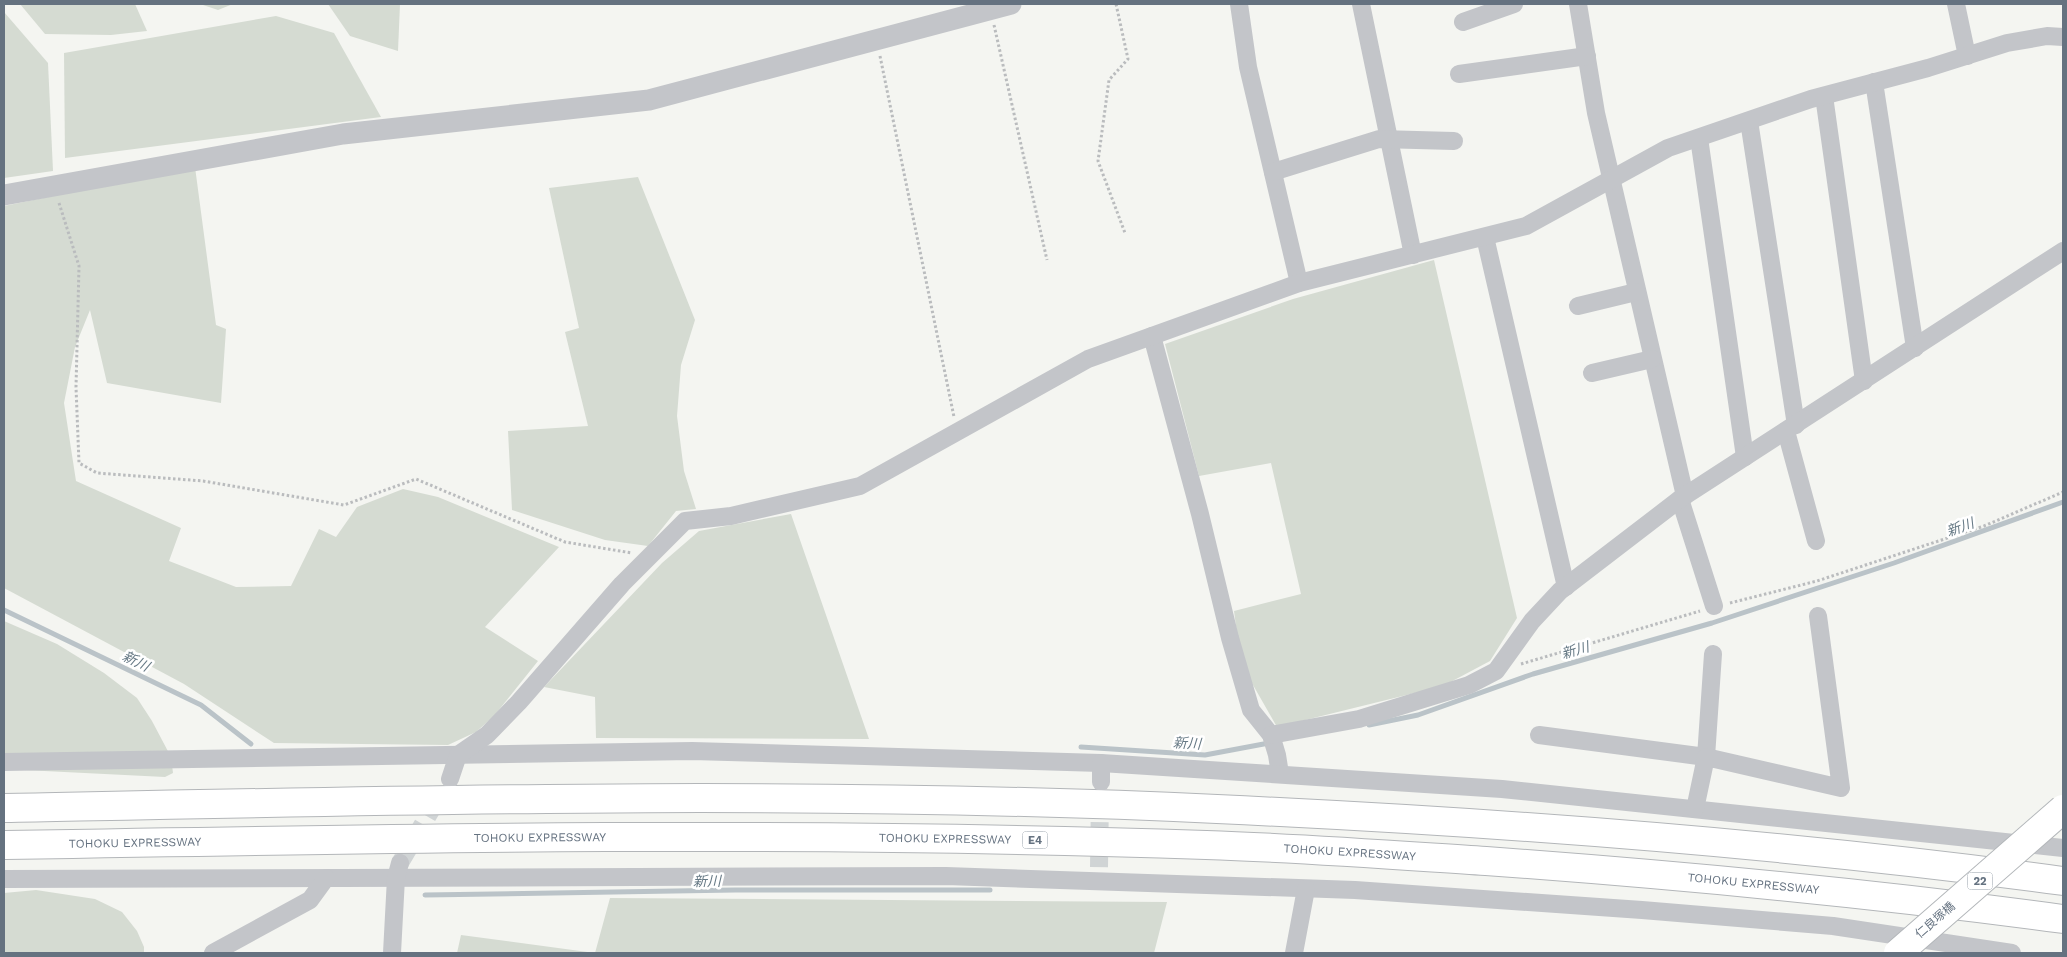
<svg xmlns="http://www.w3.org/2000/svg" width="2067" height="957" font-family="'Work Sans','Noto Sans JP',sans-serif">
  <rect width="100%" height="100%" fill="#f4f5f1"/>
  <!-- green -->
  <g fill="#d5dbd2">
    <path d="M 20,4 L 135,4 L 147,31 L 111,35 L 45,34 Z"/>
    <path d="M 200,4 L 233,4 L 218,10 Z"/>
    <path d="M 328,4 L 400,4 L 398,51 L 350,36 Z"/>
    <path d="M 4,12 L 48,63 L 53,171 L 4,178 Z"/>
    <path d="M 276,16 L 334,33 L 381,117 L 65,158 L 64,53 Z"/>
    <path d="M 195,167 L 216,325 L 226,329 L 221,403 L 107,383 L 90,310 L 75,347 L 64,403 L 76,481 L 181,528 L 169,561 L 236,587 L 291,586 L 319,529 L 336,537 L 357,507 L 403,489 L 438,497 L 559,547 L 485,627 L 538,661 L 494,716 L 476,732 L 448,745 L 274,743 L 184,684 L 4,588 L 4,206 Z"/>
    <path d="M 638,177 L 695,320 L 681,365 L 677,416 L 684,471 L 696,509 L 676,511 L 648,546 L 605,540 L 512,510 L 508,431 L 588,426 L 565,332 L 579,328 L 549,188 Z"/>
    <path d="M 1434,260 L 1517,618 L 1490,661 L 1443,686 L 1277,727 L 1241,664 L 1234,611 L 1301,594 L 1271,463 L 1199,476 L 1165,344 L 1293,299 Z"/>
    <path d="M 791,514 L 869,739 L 596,738 L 595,697 L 544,687 L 662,563 L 699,531 Z"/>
    <path d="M 4,621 L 57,644 L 104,673 L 137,698 L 152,721 L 171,757 L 173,773 L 165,777 L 4,769 Z"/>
    <path d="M 36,890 L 95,899 L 122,912 L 137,931 L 144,947 L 144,953 L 4,953 L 4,893 Z"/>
    <path d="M 610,898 L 1167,902 L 1154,953 L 457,953 L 461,935 L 595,953 Z"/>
  </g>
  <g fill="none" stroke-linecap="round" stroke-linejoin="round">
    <!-- stream -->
    <g stroke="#bac3c8" stroke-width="5">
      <path d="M 4,610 L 201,705 L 251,744"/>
      <path d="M 1369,725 L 1418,715 L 1533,674 L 1712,623 L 1894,563 L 2063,502"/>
      <path d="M 1081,747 L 1205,755 L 1269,743"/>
      <path d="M 425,895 L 735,890 L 990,890"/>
    </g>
    <!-- minor-tunnel -->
    <g stroke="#d0d4d5" stroke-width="18" stroke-dasharray="18 9" stroke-linecap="butt">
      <path d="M 400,863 L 440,795"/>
      <path d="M 1099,867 L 1100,795"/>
    </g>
    <!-- motorway casing -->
    <g stroke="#b3b6b9" stroke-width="30">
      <g id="motorway">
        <path d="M 4,808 C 407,800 814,790 1217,809 C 1499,822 1783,843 2063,881"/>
        <path id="s1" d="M 4,845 C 405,838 805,831 1206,845 C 1299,848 1393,855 1486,861 C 1679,875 1871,893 2063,919"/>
      </g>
    </g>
    <!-- path -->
    <g stroke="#babcbe" stroke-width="3" stroke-dasharray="2.5 2.5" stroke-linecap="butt">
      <path d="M 1116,4 L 1128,59 L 1109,80 L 1098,161 L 1125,233"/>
      <path d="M 994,25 L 1047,260"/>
      <path d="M 880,56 L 954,417"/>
      <path d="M 59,203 L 79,266 L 76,387 L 79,463 L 97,473 L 203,481 L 344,505 L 416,479 L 565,542 L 632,553"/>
      <path d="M 1730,603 L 1817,581 L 1984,526 L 2063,492"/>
      <path d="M 1521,664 L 1700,611"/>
    </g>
    <!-- minor -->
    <g stroke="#c3c5c9" stroke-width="18">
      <path d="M 1239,4 L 1248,67 L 1299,283"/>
      <path d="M 1361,4 L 1413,255"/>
      <path d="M 1578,4 L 1596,113 L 1685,496"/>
      <path d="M 1956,4 L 1967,56"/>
      <path d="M 1463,22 L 1514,4"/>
      <path d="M 1459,74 L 1587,56"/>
      <path d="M 1874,82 L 1915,348"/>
      <path d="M 1824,96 L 1864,381"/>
      <path d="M 1749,121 L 1796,425"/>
      <path d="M 1699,138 L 1745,457"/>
      <path d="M 1273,172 L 1379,139 L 1454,141"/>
      <path d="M 1485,237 L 1566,587"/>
      <path d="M 1578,306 L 1636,292"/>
      <path d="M 1152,336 L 1200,514 L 1230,638 L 1251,710 L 1271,735 L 1277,755 L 1280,774"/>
      <path d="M 1592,373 L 1652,359"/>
      <path d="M 1786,431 L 1816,541"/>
      <path d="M 1680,499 L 1714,606"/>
      <path d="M 1271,735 L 1359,719 L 1469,685 L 1496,671 L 1532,621 L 1560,591 L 1680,499 L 2063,251"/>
      <path d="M 1539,735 L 1706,757 L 1713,654"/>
      <path d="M 4,762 L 692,751 L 1101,763 L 1502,789 L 2063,848"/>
      <path d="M 450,779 L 458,755 L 487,735 L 519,702 L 622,584 L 685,521 L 731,516 L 860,486 L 1088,359 L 1299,283 L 1526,226 L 1668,148 L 1811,99 L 1928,68 L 2007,43 L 2047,36 L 2063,37"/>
      <path d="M 1101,782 L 1101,763"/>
      <path d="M 1695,809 L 1706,757 L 1841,788 L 1818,616"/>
      <path d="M 4,879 L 946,876 L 1355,890 L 1642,910 L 1833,926 L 2012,953"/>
      <path d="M 213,953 L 310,900 L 326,878"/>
      <path d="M 392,953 L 396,878 L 400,863"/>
      <path d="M 1294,953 L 1306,889"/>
    </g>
    <!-- tertiary -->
    <path stroke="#c3c5c9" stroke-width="21" d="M 4,195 L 343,134 L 649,100 L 1011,4"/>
    <!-- motorway -->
    <use href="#motorway" stroke="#fff" stroke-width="28"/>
    <!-- primary-bridge casing -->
    <g stroke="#b3b7ba" stroke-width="30" stroke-linecap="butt">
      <path id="primary-bridge" d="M 1898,953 L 2063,809"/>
    </g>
    <!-- primary-bridge -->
    <use href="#primary-bridge" stroke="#fff" stroke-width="28"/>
  </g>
  <g text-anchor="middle" stroke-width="5" stroke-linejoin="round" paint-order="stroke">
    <!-- shield labels -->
    <g fill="#fff" stroke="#939ca6" stroke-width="1">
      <rect x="1022.5" y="831.5" width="25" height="17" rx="4"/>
      <rect x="1967.5" y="872.5" width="25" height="17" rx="4"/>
    </g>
    <g font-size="11" font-weight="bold" fill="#657280">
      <text x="1035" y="844">E4</text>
      <text x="1980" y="885">22</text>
    </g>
    <!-- street labels -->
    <g font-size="12" fill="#657280" stroke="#fff">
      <text dy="4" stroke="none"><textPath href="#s1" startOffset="536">TOHOKU EXPRESSWAY</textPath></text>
      <text dy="4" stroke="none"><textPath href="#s1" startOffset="941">TOHOKU EXPRESSWAY</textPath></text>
      <text dy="4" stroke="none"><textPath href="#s1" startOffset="131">TOHOKU EXPRESSWAY</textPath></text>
      <text dy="4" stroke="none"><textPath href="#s1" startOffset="1346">TOHOKU EXPRESSWAY</textPath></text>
      <text dy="4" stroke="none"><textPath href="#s1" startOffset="1751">TOHOKU EXPRESSWAY</textPath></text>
      <text transform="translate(1935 920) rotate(-41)" y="4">仁良塚橋</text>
    </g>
    <!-- water labels -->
    <g font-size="14" font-style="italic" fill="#667985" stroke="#fff">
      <text transform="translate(1960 527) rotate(-20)" y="5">新川</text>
      <text transform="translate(1575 650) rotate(-16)" y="5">新川</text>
      <text transform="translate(136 661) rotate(26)" y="5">新川</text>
      <text transform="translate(1187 743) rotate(3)" y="5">新川</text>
      <text transform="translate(707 881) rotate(-1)" y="5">新川</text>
    </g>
  </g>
  <!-- border -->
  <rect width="2067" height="957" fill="none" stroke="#657280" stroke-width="10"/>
</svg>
